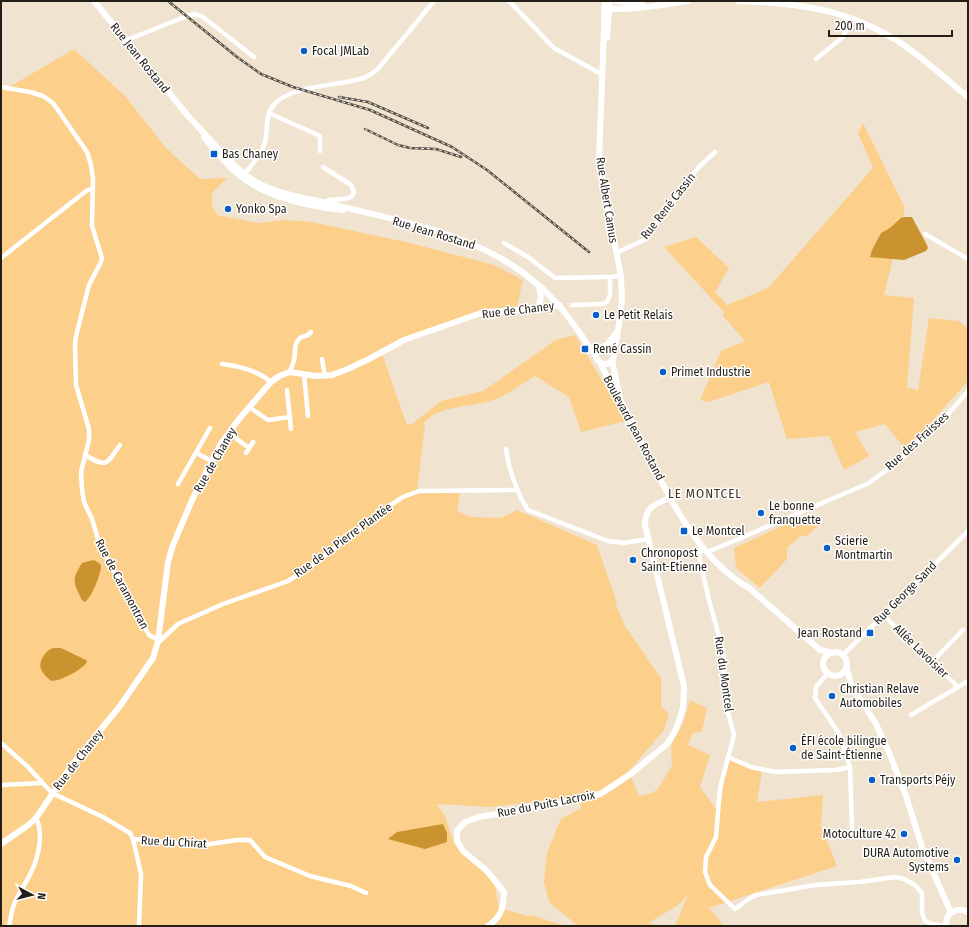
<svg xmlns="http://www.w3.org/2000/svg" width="969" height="927" font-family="'Fira Sans Condensed',sans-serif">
  <rect width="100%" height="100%" fill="#f0e3cf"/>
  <!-- green -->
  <g fill="#fcd08b">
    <path d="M 74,49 L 125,96 L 166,148 L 200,179 L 227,178 L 212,193 L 212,205 L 217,215 L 258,223 L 285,220 L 312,222 L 406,242 L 494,265 L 523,280 L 517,307 L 488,309 L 381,351 L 407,425 L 412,424 L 441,401 L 483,391 L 556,340 L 575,335 L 626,421 L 581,432 L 569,397 L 535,376 C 523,383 511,393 498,398 C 476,408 438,404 423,424 L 425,424 L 417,492 L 460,493 L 457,511 L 471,517 L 501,518 L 517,510 L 597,545 L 617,603 L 616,606 L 625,626 L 661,678 L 661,707 L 669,714 L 664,730 L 642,756 L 627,773 L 599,793 L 575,797 L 490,807 L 437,804 L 445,816 L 454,844 L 494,882 L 499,908 L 528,916 L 531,915 L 565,926 L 1,926 L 1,86 L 11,86 Z"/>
    <path d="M 863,123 L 905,208 L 884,295 L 914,298 L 907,388 L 918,390 L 929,318 L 959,321 L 968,329 L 968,381 L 906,450 L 885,424 L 855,432 L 869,456 L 844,470 L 829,436 L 787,439 L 769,382 L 708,402 L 700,400 L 721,351 L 745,341 L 723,316 L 724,312 L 664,247 L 696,237 L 729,268 L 715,292 L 727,305 L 768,288 L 873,168 L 858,133 Z"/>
    <path d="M 802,517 L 820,524 L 807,536 L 800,536 L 787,548 L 787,559 L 760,588 L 736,568 L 734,548 Z"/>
    <path d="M 690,700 L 707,708 L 702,731 L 693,733 L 688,745 L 710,755 L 700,787 L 716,809 L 717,804 L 721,803 L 724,780 L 730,760 L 747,766 L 749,769 L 762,771 L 757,802 L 823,795 L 821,826 L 837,866 L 709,908 L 724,926 L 675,926 L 688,895 L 677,906 L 648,923 L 660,926 L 578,926 L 549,902 L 544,882 L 547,853 L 561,819 L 581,808 L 580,801 L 601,797 L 615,789 L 631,777 L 639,796 L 649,794 L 657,790 L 672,766 L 671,746 L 683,723 Z"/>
  </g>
  <!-- water -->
  <g fill="#cb932f">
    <path d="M 904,217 L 912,217 L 927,245 L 928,248 L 926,251 L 904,260 L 870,257 L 872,250 L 881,233 L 890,228 L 901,218 Z"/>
    <path d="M 93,560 L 96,561 L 101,565 C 102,572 91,599 85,602 C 81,600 81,598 79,594 C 72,581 74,576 82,563 Z"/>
    <path d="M 53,648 L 61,648 L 86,660 L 87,662 C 82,670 61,681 51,681 C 48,678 42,673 41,669 C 38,661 46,650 53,648 Z"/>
    <path d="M 443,824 L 447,833 L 447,842 L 425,849 L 388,839 L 397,832 Z"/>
  </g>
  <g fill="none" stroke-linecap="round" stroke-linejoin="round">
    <!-- street -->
    <g stroke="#fff" stroke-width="4.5">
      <path d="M 509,1 L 554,48 L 603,75"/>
      <path d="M 127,40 L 187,16 L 195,14 L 203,17 L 254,57"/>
      <path d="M 816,59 L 843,37 L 851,19"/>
      <path d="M 1,87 L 30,92 L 43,96 L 53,103 L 87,152 L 91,165 L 93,179 L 92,226 L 102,258 L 101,262 L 89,285 L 76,336 L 75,345 L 76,385 L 89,429 L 89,440 L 81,472 L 82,489 L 84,502 L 92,519 L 100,546 L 149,635 L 160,641 L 178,624 L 223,604 L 288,581 L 307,569 L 392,504 L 403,497 L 419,491 L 518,490"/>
      <path d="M 269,113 L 320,136 L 320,151"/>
      <path d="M 323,167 L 351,185 L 354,192 L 351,197 L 345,199 L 328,200 L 326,204"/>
      <path d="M 244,175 C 251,165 262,155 265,142 C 268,131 265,116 272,107 C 287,85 339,86 364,78 C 368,76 373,73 377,70 L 434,1"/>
      <path d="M 925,234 L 968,259"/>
      <path d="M 504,243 L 528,257 L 555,278 L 610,277"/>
      <path d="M 616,253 L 644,240 L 697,169 L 715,152"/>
      <path d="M 1,258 L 86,191 L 93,188"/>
      <path d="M 572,305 L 602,304 L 607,302 L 610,295 L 610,277 L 621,276"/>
      <path d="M 322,359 L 325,376"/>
      <path d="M 222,364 C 240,366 257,370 271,382"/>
      <path d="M 290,372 C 291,368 293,364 294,360 C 296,352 293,344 300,338 C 304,335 308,337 311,332"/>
      <path d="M 304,374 L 308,416"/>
      <path d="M 287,390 L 291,429"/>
      <path d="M 249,407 L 268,420 L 290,417"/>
      <path d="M 229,433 L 249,448"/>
      <path d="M 506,449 C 508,467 518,496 528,510 L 608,541 L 624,543 L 648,539"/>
      <path d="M 196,453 L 212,461"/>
      <path d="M 246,453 L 253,442"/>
      <path d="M 85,455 C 107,468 106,465 120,445"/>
      <path d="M 178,484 L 210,428"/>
      <path d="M 702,546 L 699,556 L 709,600 L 723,651 L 725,701 L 734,735 L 720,788 L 716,837 L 706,857 L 705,872 L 710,885 L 735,909 L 749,899 L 756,895 L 816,885 L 860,882 L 895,877 L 904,879 L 915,885 L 922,893 L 922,913 L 925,921 L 932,924 L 943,926"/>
      <path d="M 708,552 L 869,483 L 900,460 L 949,413 L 968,391"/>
      <path d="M 883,615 L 958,687 L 911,715"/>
      <path d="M 843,655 L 968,531"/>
      <path d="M 932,662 L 963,630"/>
      <path d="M 827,674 L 816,687 L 815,698 L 838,732 L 850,767 L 852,830"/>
      <path d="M 958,687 L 968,681"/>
      <path d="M 1,743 L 28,767 L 52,793 L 103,817 L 130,833 L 133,839 L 141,874 L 139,926"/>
      <path d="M 728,757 L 751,767 L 776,772 L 837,770 L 850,767"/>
      <path d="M 1,785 L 42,783"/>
      <path d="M 133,839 L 203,845 L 237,840 L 250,840 L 265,857 L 310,876 L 351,886 L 366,893"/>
      <path d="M 9,926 C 11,919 11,911 14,905 C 17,896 23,888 27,880 C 37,863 45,836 36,818"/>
    </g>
    <!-- secondary -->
    <g stroke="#fff" stroke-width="6">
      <path d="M 94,1 L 189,117"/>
      <path d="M 605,1 L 599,162 L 621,276 L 622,300 L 617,338 L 613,352"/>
      <path d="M 616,1 L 643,5"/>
      <path d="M 738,1 C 756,2 774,2 793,5 C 829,9 865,21 896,40 C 922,56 944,78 968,97"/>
      <path d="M 604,8 C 632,11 660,5 688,1"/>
      <path d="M 607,38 L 610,1"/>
      <path d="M 186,114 C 206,134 230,165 253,180 C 278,196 311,198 339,206 C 416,225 495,238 552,298 C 569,315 581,336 596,356"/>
      <path d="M 204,137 C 217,153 234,174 252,184 C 276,199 314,207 343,210"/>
      <path d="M 535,309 C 543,302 541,294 538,285"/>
      <circle cx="605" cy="355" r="9"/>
      <path d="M 606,346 L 617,332"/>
      <path d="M 612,360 L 620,398"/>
      <path d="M 601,363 C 607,382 620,397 628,415 C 657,472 691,556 749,588"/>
      <path d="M 747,586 L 820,650 L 833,653"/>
      <circle cx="835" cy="664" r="12"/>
      <path d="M 847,669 L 851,685 L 876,724 L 890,755 L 906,796 L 922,847 L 949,908 L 950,913"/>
      <path d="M 1,844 L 27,826 L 36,818 L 72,765 L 120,706 L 153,658 L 158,641 L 168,562 L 172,548 L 178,533 L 193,498 L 220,445 L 239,419 L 271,382 L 279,376 L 290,372 L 316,376 L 332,375 L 348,369 L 369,359 L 404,340 L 484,312 L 535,309 L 560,305"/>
      <path d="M 488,926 C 502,916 503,909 504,892 L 487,871 L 463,851 L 457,841 L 457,831 L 465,822 L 479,817 L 563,803 L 600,794 L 632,773 L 667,744 L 675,731 L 679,721 L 683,708 L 684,686 L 645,525 C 645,506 655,505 671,497"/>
      <path d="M 946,926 C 945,913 957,906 968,912"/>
    </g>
    <!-- rail casing -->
    <g stroke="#585147" stroke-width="2.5">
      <g id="rail">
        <path d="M 168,1 L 237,57 L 261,74 L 293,87 L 370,110 L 452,147 L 487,170 L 589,252"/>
        <path d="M 339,97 L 368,102 L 428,128"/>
        <path d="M 365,129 L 398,145 L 410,148 L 436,149 L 461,157"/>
      </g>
    </g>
    <!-- rail -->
    <use href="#rail" stroke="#fff" stroke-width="1" stroke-dasharray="3" stroke-linecap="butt"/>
  </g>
  <!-- markers -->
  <g fill="#095fc8" stroke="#fff" stroke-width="1.5">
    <circle cx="304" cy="51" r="4"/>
    <rect x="210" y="150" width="8" height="8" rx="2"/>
    <circle cx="228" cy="209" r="4"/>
    <circle cx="596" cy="315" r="4"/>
    <rect x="581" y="345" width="8" height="8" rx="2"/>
    <circle cx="663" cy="372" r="4"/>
    <circle cx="761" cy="513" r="4"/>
    <rect x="680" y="527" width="8" height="8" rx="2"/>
    <circle cx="827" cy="548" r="4"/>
    <circle cx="633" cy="560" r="4"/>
    <rect x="866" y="629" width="8" height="8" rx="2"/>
    <circle cx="832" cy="696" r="4"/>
    <circle cx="793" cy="748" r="4"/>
    <circle cx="872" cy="780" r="4"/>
    <circle cx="904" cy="834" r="4"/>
    <circle cx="957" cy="860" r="4"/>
  </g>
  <g text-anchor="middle" stroke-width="3" stroke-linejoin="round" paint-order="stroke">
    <!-- poi labels -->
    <g font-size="12" fill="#221e17" stroke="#fff" text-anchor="start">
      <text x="312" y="55">Focal JMLab</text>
      <text x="222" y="158">Bas Chaney</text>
      <text x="236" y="213">Yonko Spa</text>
      <text x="604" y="319">Le Petit Relais</text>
      <text x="593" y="353">René Cassin</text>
      <text x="671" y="376">Primet Industrie</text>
      <text x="769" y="510">Le bonne<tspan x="769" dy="14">franquette</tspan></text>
      <text x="692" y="535">Le Montcel</text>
      <text x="835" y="545">Scierie<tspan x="835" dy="14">Montmartin</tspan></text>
      <text x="641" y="557">Chronopost<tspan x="641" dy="14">Saint-Etienne</tspan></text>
      <text x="862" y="637" text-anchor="end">Jean Rostand</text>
      <text x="840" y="693">Christian Relave<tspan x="840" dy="14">Automobiles</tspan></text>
      <text x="801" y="745">ÉFI école bilingue<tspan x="801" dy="14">de Saint-Étienne</tspan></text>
      <text x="880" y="784">Transports Péjy</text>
      <text x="896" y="838" text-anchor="end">Motoculture 42</text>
      <text x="949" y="857" text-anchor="end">DURA Automotive<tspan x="949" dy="14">Systems</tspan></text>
    </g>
    <!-- street labels -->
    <g font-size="12" fill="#221e17" stroke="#fff">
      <text transform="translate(140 58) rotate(51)" y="4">Rue Jean Rostand</text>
      <text transform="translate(607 200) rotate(81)" y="4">Rue Albert Camus</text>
      <text transform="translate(668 206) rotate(-52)" y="4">Rue René Cassin</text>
      <text transform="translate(434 233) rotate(17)" y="4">Rue Jean Rostand</text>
      <text transform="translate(518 310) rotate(-7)" y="4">Rue de Chaney</text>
      <text transform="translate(634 428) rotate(62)" y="4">Boulevard Jean Rostand</text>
      <text transform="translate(917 441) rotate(-42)" y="4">Rue des Fraisses</text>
      <text transform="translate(215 460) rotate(-60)" y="4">Rue de Chaney</text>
      <text transform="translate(343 540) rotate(-36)" y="4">Rue de la Pierre Plantée</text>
      <text transform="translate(122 584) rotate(62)" y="4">Rue de Caramontran</text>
      <text transform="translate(905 593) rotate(-45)" y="4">Rue George Sand</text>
      <text transform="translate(921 651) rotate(44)" y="4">Allée Lavoisier</text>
      <text transform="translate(724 674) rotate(82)" y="4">Rue du Montcel</text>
      <text transform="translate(78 760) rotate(-52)" y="4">Rue de Chaney</text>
      <text transform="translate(546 804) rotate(-11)" y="4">Rue du Puits Lacroix</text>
      <text transform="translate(174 842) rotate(3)" y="4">Rue du Chirat</text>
    </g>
    <!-- neighbourhood labels -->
    <g font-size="13" letter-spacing="1" fill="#403525" stroke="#fff">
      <text x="705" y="498">LE MONTCEL</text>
    </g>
  </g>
  <!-- border -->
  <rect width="969" height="927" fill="none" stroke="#221e17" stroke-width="4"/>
  <!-- north arrow -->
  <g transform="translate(32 895) rotate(97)" stroke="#ffffff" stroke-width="3" paint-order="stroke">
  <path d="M0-3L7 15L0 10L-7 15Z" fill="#221e17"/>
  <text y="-6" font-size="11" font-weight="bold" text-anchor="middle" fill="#221e17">N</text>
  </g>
  <!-- scale -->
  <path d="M829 30v6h123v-6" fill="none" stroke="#221e17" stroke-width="2"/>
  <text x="835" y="30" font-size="12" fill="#221e17" stroke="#ffffff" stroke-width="3" paint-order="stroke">200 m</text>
</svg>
